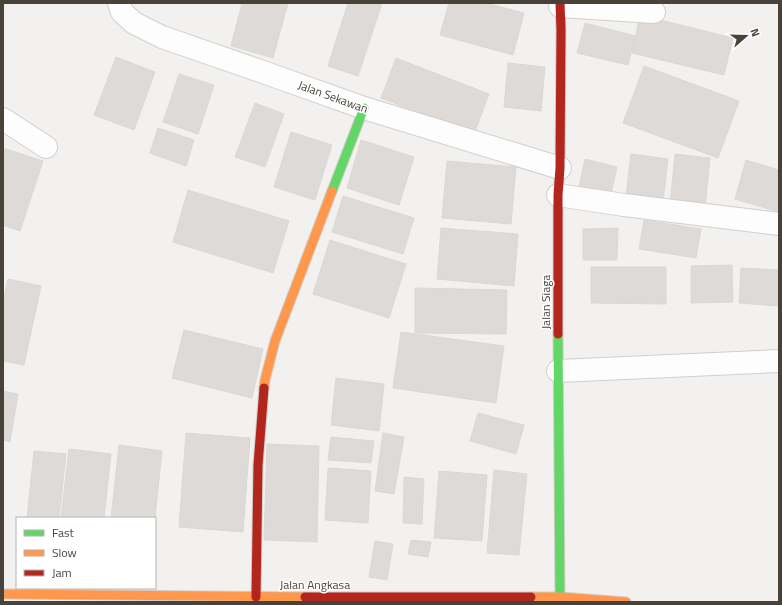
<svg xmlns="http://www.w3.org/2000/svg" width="782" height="605" font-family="'Titillium Web',sans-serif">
  <rect width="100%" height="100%" fill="#f3f1ef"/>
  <!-- building -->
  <g fill="#dddad7" stroke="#dbd8d4">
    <path d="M 242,3 L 288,3 L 273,58 L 231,46 Z"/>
    <path d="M 348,3 L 382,3 L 358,76 L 328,66 Z"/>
    <path d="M 449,3 L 486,3 L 524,13 L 513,55 L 440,35 Z"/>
    <path d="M 640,15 L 733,38 L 724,75 L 632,53 Z"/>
    <path d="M 585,23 L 635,36 L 628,65 L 577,53 Z"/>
    <path d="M 116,57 L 155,72 L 134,130 L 94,115 Z"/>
    <path d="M 396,58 L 489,94 L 474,134 L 381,98 Z"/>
    <path d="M 508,63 L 545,67 L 541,111 L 504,107 Z"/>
    <path d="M 644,66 L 739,101 L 718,158 L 623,123 Z"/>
    <path d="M 179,74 L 214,85 L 198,134 L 163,122 Z"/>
    <path d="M 255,103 L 284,114 L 265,167 L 235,157 Z"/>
    <path d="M 158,128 L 194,140 L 186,166 L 150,153 Z"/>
    <path d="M 291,132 L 332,145 L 315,200 L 274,187 Z"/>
    <path d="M 361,140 L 414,157 L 399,205 L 347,188 Z"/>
    <path d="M 3,148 L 43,161 L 20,231 L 3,225 Z"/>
    <path d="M 631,154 L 668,159 L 663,201 L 626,196 Z"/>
    <path d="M 675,154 L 710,158 L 705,208 L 670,205 Z"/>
    <path d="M 585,159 L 617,167 L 611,194 L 579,187 Z"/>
    <path d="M 746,160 L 779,170 L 779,212 L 735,199 Z"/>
    <path d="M 447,161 L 516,167 L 511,224 L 442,218 Z"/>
    <path d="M 188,190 L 289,221 L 273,273 L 173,242 Z"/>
    <path d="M 343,196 L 414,218 L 403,254 L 332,232 Z"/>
    <path d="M 644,220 L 701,229 L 696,258 L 639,249 Z"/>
    <path d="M 441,228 L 518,234 L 514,286 L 437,279 Z"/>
    <path d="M 618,228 L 617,260 L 583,260 L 583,229 Z"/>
    <path d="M 330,240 L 406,264 L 389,318 L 313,294 Z"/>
    <path d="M 732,265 L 733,302 L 691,303 L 691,266 Z"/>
    <path d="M 591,267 L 666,267 L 666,304 L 591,303 Z"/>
    <path d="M 741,268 L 779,270 L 779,306 L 739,303 Z"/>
    <path d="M 8,279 L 41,286 L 24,365 L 3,361 L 3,301 Z"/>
    <path d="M 415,288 L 507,290 L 506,334 L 415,333 Z"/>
    <path d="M 184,330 L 263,349 L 252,398 L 172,378 Z"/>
    <path d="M 401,332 L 504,346 L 496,403 L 393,388 Z"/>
    <path d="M 336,378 L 384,384 L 379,431 L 331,425 Z"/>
    <path d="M 3,391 L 18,394 L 10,442 L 3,440 Z"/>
    <path d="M 478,413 L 524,425 L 516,454 L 470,441 Z"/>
    <path d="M 186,433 L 250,438 L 243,532 L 179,527 Z"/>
    <path d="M 383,433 L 404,437 L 394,494 L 375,491 Z"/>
    <path d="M 331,437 L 374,441 L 371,463 L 328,460 Z"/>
    <path d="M 267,444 L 319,446 L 317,542 L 264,540 Z"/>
    <path d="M 119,445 L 162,451 L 155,518 L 111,518 Z"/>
    <path d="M 69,449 L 111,454 L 104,518 L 61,518 Z"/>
    <path d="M 34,451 L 66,454 L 59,518 L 27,518 Z"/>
    <path d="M 328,468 L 371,471 L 368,523 L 325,520 Z"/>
    <path d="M 494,470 L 527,474 L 519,555 L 487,553 Z"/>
    <path d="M 439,471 L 487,475 L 482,541 L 434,538 Z"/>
    <path d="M 404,477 L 424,479 L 422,524 L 403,523 Z"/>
    <path d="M 411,540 L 431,542 L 428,557 L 408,554 Z"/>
    <path d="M 375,541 L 393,544 L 387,580 L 369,577 Z"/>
  </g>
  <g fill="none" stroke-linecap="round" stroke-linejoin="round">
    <!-- street casing -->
    <g stroke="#d1cfcc" stroke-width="24">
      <g id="street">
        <path d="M 119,3 L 122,12 L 134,23 L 162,37 L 263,72 L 364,108 L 560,168"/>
        <path d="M 560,6 L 654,12"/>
        <path d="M 3,119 L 46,147"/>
        <path d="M 558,195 L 624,205 L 779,224"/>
        <path d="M 558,371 L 779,361"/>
      </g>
    </g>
    <!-- fast casing -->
    <g stroke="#d1cdc6" stroke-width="11">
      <g id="fast">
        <path d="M 332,191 L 364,108"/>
        <path d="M 558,334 L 560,602"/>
      </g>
    </g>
    <!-- slow casing -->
    <g stroke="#d1cdc6" stroke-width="11">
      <g id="slow">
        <path d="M 264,388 L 265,380 L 275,341 L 332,191"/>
        <path d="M 3,594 L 305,597"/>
        <path d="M 531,597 L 560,597 L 626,602"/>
      </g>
    </g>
    <!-- jam casing -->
    <g stroke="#d1cdc6" stroke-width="11">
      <g id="jam">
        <path d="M 558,334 L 558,195 L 560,168 L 561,30 L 560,3"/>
        <path d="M 256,597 L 258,465 L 264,388"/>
        <path d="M 305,597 L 531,597"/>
      </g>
    </g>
    <!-- street -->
    <use href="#street" stroke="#fdfdfd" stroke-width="22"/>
    <!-- fast -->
    <use href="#fast" stroke="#63d668" stroke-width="9"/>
    <!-- slow -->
    <use href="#slow" stroke="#ff974d" stroke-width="9"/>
    <!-- jam -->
    <use href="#jam" stroke="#b3261e" stroke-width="9"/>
  </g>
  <g text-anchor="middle" stroke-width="3" stroke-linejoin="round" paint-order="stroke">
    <!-- street labels -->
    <g font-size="12" fill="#49423a" stroke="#fff">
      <text transform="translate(333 97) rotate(20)" y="4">Jalan Sekawan</text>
      <text transform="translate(546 302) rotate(-90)" y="4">Jalan Siaga</text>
      <text x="315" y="589">Jalan Angkasa</text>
    </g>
  </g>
  <!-- border -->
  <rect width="782" height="605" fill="none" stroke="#49423a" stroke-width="8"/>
  <!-- legend -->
  <rect x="16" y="517" width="140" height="72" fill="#ffffff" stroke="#b6b3b0"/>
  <rect x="24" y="530" width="20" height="6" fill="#63d668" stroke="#b6b3b0"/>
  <text x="52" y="537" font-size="12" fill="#49423a">Fast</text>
  <rect x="24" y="550" width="20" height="6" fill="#ff974d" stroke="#b6b3b0"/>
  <text x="52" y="557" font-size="12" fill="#49423a">Slow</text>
  <rect x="24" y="570" width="20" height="6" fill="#b3261e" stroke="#b6b3b0"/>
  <text x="52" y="577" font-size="12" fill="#49423a">Jam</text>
  <!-- north arrow -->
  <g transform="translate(746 36) rotate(70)" stroke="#ffffff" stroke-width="3" paint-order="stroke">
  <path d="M0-3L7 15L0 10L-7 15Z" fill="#49423a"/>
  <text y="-6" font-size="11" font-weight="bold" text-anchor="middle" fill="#49423a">N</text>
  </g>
</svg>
